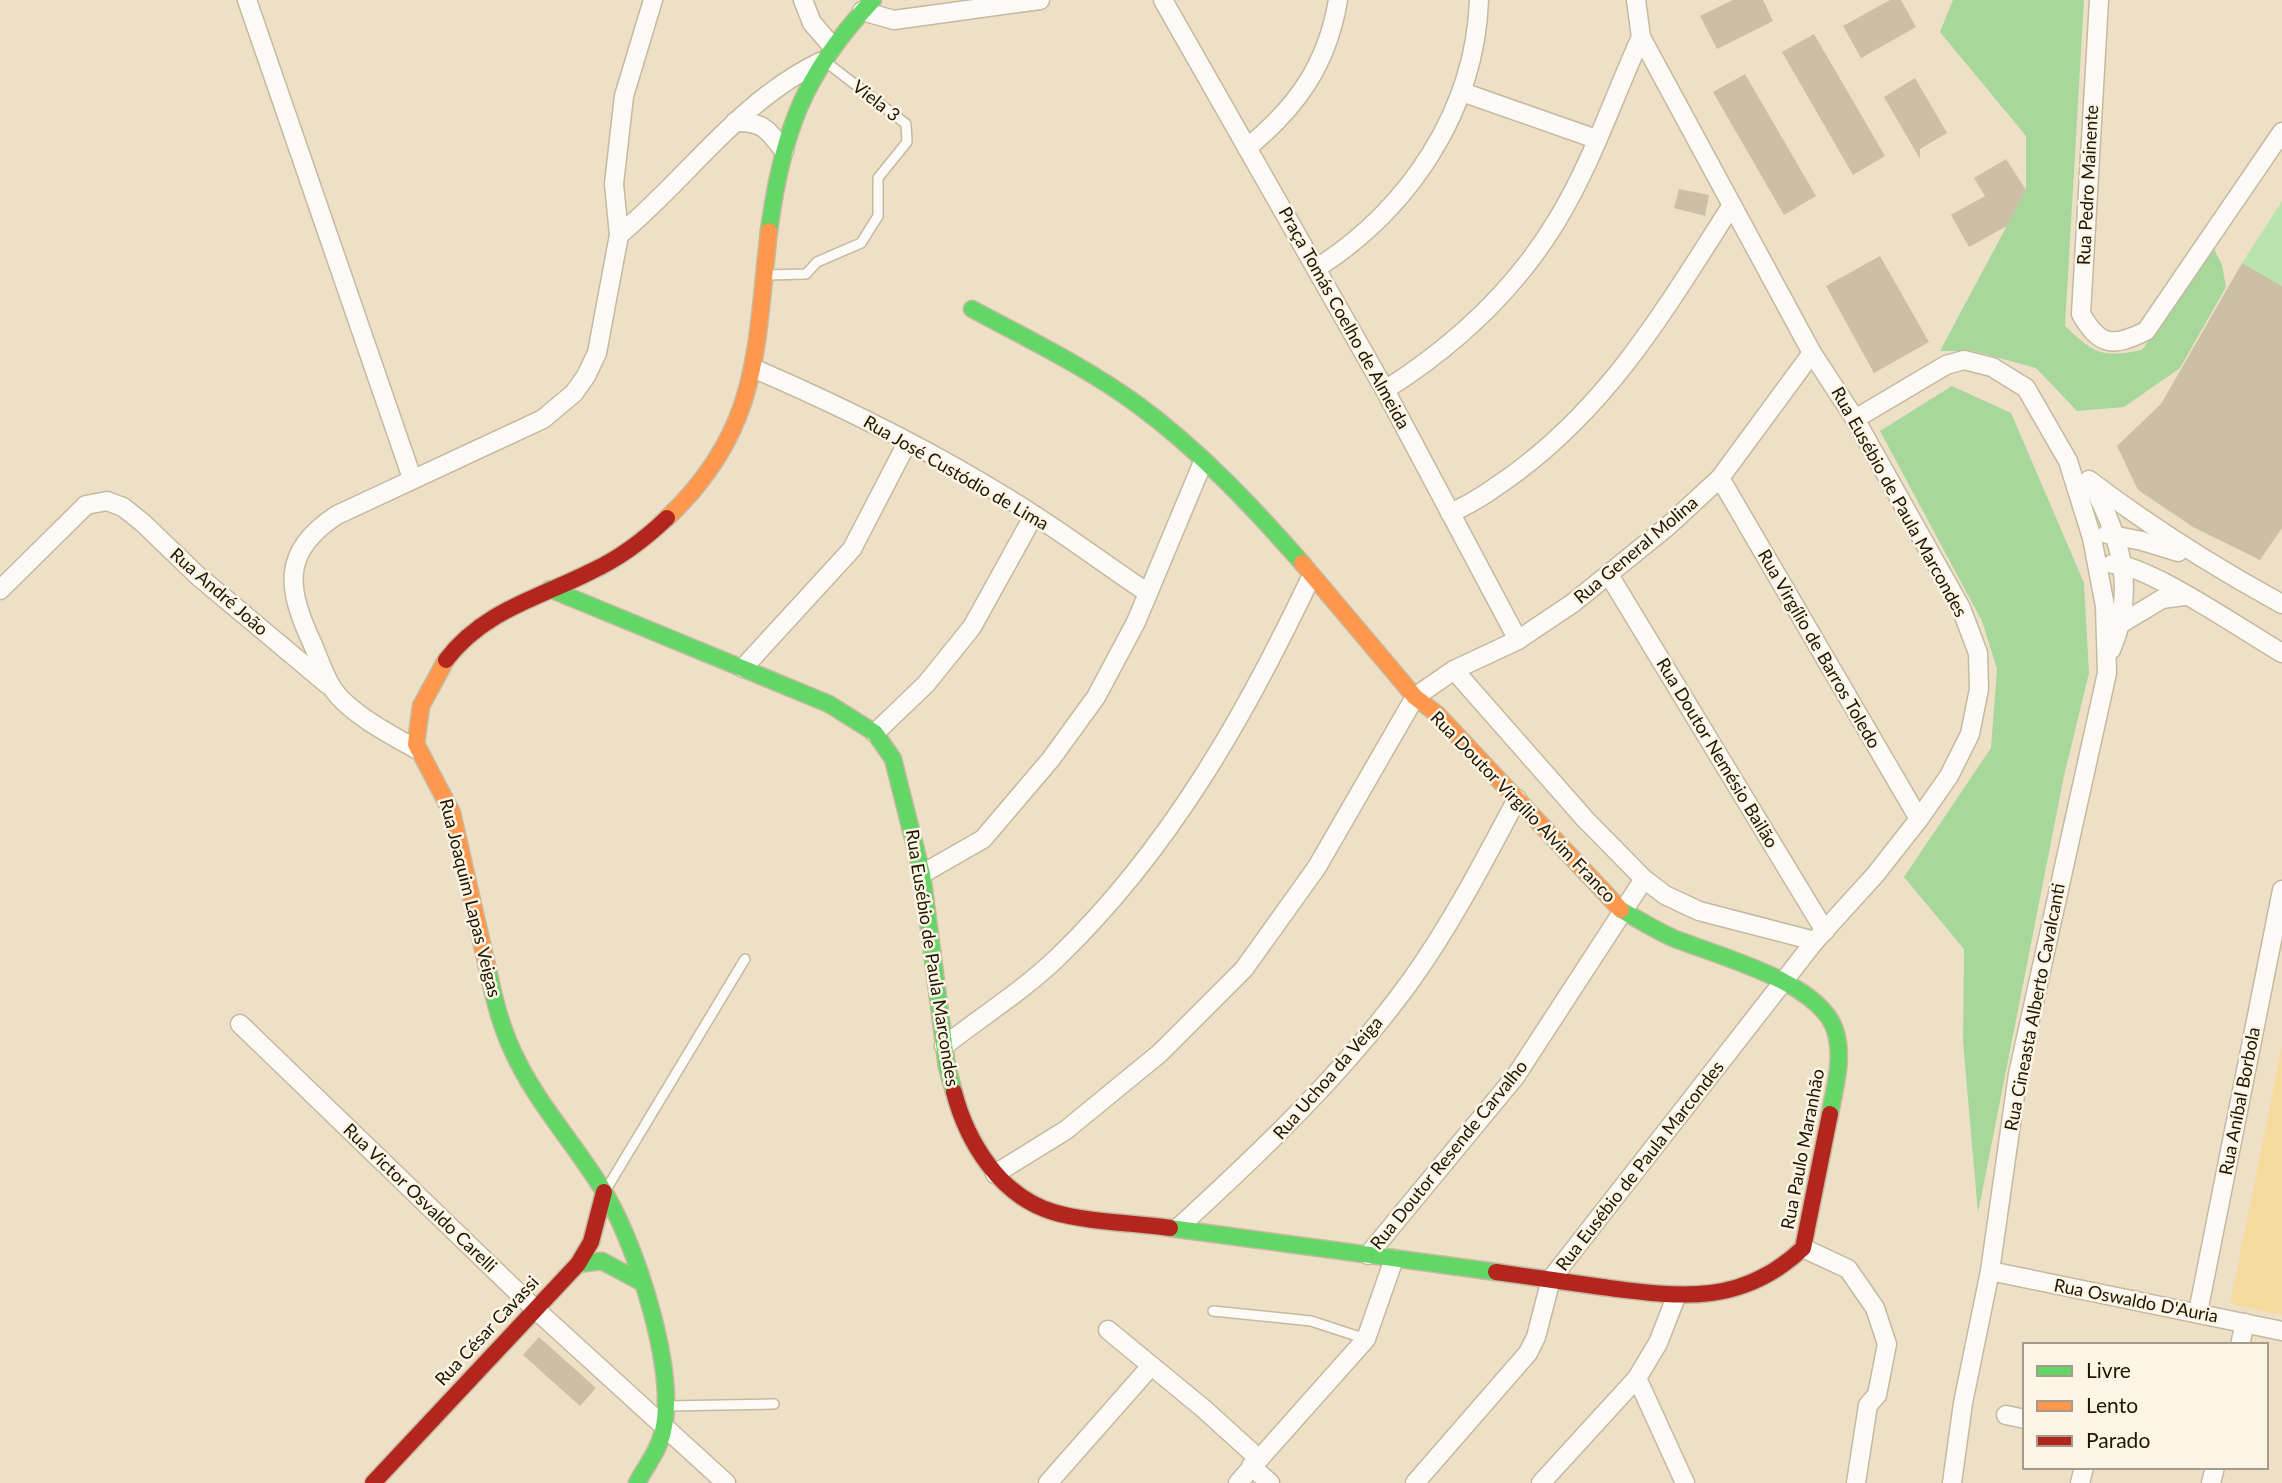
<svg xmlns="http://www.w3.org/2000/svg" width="2282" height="1483" font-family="Lato,sans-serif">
  <rect width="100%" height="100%" fill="#ede0c7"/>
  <!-- built -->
  <path fill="#f6db9f" d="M 2282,1046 L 2282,1315 L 2230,1304 Z"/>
  <!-- green -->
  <path fill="#bae4ad" d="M 2282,201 L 2282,286 L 2242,263 Z"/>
  <!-- forest -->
  <g fill="#a7d79b">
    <path d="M 1953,0 L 2084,0 L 2065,326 C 2095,354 2101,358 2142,350 L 2214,249 L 2222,265 L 2226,287 L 2180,368 L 2124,407 L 2077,411 L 2036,368 L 1974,351 L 1940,351 L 2026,190 L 2026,136 L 1940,32 Z"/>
    <path d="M 1952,386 L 2011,413 L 2084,583 L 2089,673 L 2064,776 L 1978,1213 L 1963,1042 L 1964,949 L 1904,877 L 1991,748 L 1997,669 L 1982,621 L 1880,431 Z"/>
  </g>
  <!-- building -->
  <g fill="#cbbfa5">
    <path d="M 1733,0 L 1763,0 L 1773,21 L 1717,49 L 1700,16 Z"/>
    <path d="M 1890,0 L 1901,0 L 1916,27 L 1861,58 L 1843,26 Z"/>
    <path d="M 1814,34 L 1885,156 L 1853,175 L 1782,52 Z"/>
    <path d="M 1745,74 L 1816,196 L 1784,215 L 1713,92 Z"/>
    <path d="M 1915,78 L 1947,133 L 1920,149 L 1920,159 L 1884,97 Z"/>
    <path d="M 2006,159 L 2026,190 L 2007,226 L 1969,247 L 1951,215 L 1985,196 L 1974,178 Z"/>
    <path d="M 1679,189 L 1709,195 L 1705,216 L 1674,208 Z"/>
    <path d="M 1880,256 L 1929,342 L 1874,373 L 1826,286 Z"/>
    <path d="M 2242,263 L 2282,286 L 2282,528 L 2260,560 L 2193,527 L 2138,490 L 2117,446 L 2161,404 Z"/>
    <path d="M 539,1337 L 596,1388 L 580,1406 L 523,1355 Z"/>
  </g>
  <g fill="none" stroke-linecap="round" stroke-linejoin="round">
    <!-- lane casing -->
    <g stroke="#c5b99e" stroke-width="12">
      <g id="lane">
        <path d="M 767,275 L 806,274 L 817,262 L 861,243 L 878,216 L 878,178 L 907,142 L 906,124 L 826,62"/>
        <path d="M 607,1188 L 745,959"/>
        <path d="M 1213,1311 L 1311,1321 L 1366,1339"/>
        <path d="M 667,1406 L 774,1404"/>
      </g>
    </g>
    <!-- street casing -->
    <g stroke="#c5b99e" stroke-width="21">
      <g id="street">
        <path d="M 247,0 L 412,478"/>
        <path d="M 803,0 L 812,23 L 832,46"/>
        <path d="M 1163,0 L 1385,390 L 1518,640"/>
        <path d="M 2099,0 L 2081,314 C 2100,347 2113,347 2146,331 L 2282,132"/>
        <path d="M 862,11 L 894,20 L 1040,0"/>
        <path d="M 1462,92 L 1596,139"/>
        <path d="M 735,122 C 763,121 768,130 784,151"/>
        <path d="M 1247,148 C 1297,107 1327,65 1338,0"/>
        <path d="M 619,235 C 687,179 739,101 820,62"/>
        <path d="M 1317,268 C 1409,209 1475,111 1479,0"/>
        <path d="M 755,369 C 850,410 948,459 1034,515 C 1073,540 1110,568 1148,593"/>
        <path d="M 1385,390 C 1453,347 1514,291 1556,222 C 1591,165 1613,99 1641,37"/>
        <path d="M 1855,419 L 1946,365 L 1964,360 L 1992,367 L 2026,388 L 2068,461 L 2092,538 L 2105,606 L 2107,673 L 2018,1074 L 1990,1271 L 1963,1403 L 1952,1483"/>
        <path d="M 1720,478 L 1919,819"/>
        <path d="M 2089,480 C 2151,527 2214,567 2282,604"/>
        <path d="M 2093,487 C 2122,540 2136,593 2111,650"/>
        <path d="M 1450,513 C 1474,503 1493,489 1514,474 C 1613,401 1667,306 1732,205"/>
        <path d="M 2107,534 L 2142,541 L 2178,552"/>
        <path d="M 2112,564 C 2146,563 2247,633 2282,653"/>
        <path d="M 1609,575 L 1825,931"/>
        <path d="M 0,590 L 86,505 L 107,501 L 123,507 L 143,523 L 198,576 L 327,684"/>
        <path d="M 2122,623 L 2162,599 L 2184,596"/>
        <path d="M 743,668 L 852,549 L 907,443"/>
        <path d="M 1454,670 L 1585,819 L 1644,879 L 1665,895 L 1699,911 L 1815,941"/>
        <path d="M 875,733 L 926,684 L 972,627 L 1034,515"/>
        <path d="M 416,749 C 391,735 349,713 333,689 C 324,676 319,659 313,645 C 287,589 280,552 337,515 L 543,419 L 574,393 L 586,376 L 597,353 L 619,235 L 614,184 L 624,96 L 653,0"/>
        <path d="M 922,874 L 983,839 L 1051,759 L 1096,697 L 1136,622 L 1203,462"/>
        <path d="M 240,1024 L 534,1308 L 726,1483"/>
        <path d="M 944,1046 C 981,1017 1024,990 1058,957 C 1169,850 1245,716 1311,577"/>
        <path d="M 995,1174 L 1066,1130 L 1160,1053 L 1244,969 L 1317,867 L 1415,697 L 1454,670 L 1518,640 L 1573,603 L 1668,526 L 1720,478 L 1812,353"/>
        <path d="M 1179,1227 C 1263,1150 1345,1072 1412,979 C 1452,923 1485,859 1517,799"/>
        <path d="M 1803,1248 L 1848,1269 L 1875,1308 L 1887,1344 L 1877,1395 L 1868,1405 L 1856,1483"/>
        <path d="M 1368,1255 L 1515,1077 L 1644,879"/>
        <path d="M 1990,1271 L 2282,1331"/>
        <path d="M 2198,1312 L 2282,890"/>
        <path d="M 1108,1330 L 1204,1409 L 1258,1458"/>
        <path d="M 2240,1345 L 2245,1323"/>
        <path d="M 1637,1378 L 1685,1483"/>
        <path d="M 2006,1415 L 2025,1419"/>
        <path d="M 1251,1466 L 1270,1483"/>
        <path d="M 1048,1483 L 1151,1366"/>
        <path d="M 1238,1483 L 1366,1339 L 1394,1259"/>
        <path d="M 1415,1483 L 1528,1353 L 1536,1337 L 1551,1279 L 1815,941 L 1875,875 L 1919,819 L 1949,776 L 1970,734 L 1979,689 L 1978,653 L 1961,608 L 1855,419 L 1812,353 L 1641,37 L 1636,0"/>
        <path d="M 1541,1483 L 1637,1378 L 1658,1343 L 1676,1297"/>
        <path d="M 2080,1483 L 2084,1467"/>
        <path d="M 2211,1483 L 2215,1467"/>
      </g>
    </g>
    <!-- fast casing -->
    <g stroke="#c5b99e" stroke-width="19">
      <g id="fast">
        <path d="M 769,231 C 782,132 804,73 873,0"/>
        <path d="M 972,309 C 1028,339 1086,367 1138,405 C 1199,450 1252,506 1302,563"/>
        <path d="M 550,589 L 829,704 L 875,733 L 893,759 L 922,874 L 947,1067 L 954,1092"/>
        <path d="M 1621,910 C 1638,919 1655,930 1673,938 C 1717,956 1819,981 1835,1030 C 1844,1058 1835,1085 1830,1114"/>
        <path d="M 487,966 C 494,999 502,1032 518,1062 C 542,1110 579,1149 606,1195 C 637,1248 677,1371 663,1431 C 659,1450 646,1466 637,1483"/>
        <path d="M 1170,1228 L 1496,1272"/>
        <path d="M 578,1264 L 602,1261 L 641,1282"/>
      </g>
    </g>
    <!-- slow casing -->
    <g stroke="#c5b99e" stroke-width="19">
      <g id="slow">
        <path d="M 667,518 C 761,429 755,350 769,231"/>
        <path d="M 1302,563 L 1415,697 L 1437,714 L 1621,910"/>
        <path d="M 446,660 L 421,706 L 416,744 L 452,813 L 487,966"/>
      </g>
    </g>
    <!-- jam casing -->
    <g stroke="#c5b99e" stroke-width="19">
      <g id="jam">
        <path d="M 446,660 C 484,610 539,598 592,571 C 620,558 645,539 667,518"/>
        <path d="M 954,1092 C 967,1142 1000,1196 1053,1212 C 1086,1222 1135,1223 1170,1228"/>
        <path d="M 1496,1272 C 1531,1277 1567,1282 1602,1287 C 1679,1297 1741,1307 1803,1248 L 1830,1114"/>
        <path d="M 373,1483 L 578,1264 L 591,1242 L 604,1192"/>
      </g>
    </g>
    <!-- lane -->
    <use href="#lane" stroke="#fcfaf7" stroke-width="9"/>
    <!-- street -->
    <use href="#street" stroke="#fcfaf7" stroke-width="18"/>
    <!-- fast -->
    <use href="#fast" stroke="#63d668" stroke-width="16"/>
    <!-- slow -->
    <use href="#slow" stroke="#ff974d" stroke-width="16"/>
    <!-- jam -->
    <use href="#jam" stroke="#b3261e" stroke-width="16"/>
  </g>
  <g text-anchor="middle" stroke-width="5" stroke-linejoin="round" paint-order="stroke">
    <!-- street labels -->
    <g font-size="18" fill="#1f1500" stroke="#fcf5e6">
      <text transform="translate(876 101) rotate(38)" y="6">Viela 3</text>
      <text transform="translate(2088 185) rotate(-87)" y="6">Rua Pedro Mainente</text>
      <text transform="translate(1344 318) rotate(61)" y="6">Praça Tomás Coelho de Almeida</text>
      <text transform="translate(956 473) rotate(30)" y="6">Rua José Custódio de Lima</text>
      <text transform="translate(1899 502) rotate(61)" y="6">Rua Eusébio de Paula Marcondes</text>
      <text transform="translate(1636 550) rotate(-40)" y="6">Rua General Molina</text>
      <text transform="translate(219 592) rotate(41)" y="6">Rua André João</text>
      <text transform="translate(1819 649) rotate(60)" y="6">Rua Virgílio de Barros Toledo</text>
      <text transform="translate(1717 753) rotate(59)" y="6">Rua Doutor Nemésio Bailão</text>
      <text transform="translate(1523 807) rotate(46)" y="6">Rua Doutor Virgílio Alvim Franco</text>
      <text transform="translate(470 898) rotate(76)" y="6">Rua Joaquim Lapas Veigas</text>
      <text transform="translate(932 958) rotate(81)" y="6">Rua Eusébio de Paula Marcondes</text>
      <text transform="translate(2035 1007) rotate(-79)" y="6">Rua Cineasta Alberto Cavalcanti</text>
      <text transform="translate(1328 1078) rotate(-49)" y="6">Rua Uchoa da Veiga</text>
      <text transform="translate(2240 1101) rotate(-79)" y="6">Rua Aníbal Borbola</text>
      <text transform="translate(1803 1149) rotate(-79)" y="6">Rua Paulo Maranhão</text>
      <text transform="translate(1449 1155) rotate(-51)" y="6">Rua Doutor Resende Carvalho</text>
      <text transform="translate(1640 1166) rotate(-52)" y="6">Rua Eusébio de Paula Marcondes</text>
      <text transform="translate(420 1198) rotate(44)" y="6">Rua Victor Osvaldo Carelli</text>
      <text transform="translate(2136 1301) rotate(11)" y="6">Rua Oswaldo D'Auria</text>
      <text transform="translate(487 1331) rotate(-47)" y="6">Rua César Cavassi</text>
    </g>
  </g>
  <!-- legend -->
  <rect x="2023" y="1343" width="245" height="126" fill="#fcf5e6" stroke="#a49b8a" stroke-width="2"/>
  <rect x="2037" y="1366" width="35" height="10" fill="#63d668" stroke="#a49b8a" stroke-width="2"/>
  <text x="2086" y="1378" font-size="21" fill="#1f1500">Livre</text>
  <rect x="2037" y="1401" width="35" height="10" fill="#ff974d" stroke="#a49b8a" stroke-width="2"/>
  <text x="2086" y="1413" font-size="21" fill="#1f1500">Lento</text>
  <rect x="2037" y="1436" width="35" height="10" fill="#b3261e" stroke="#a49b8a" stroke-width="2"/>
  <text x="2086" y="1448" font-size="21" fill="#1f1500">Parado</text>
</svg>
